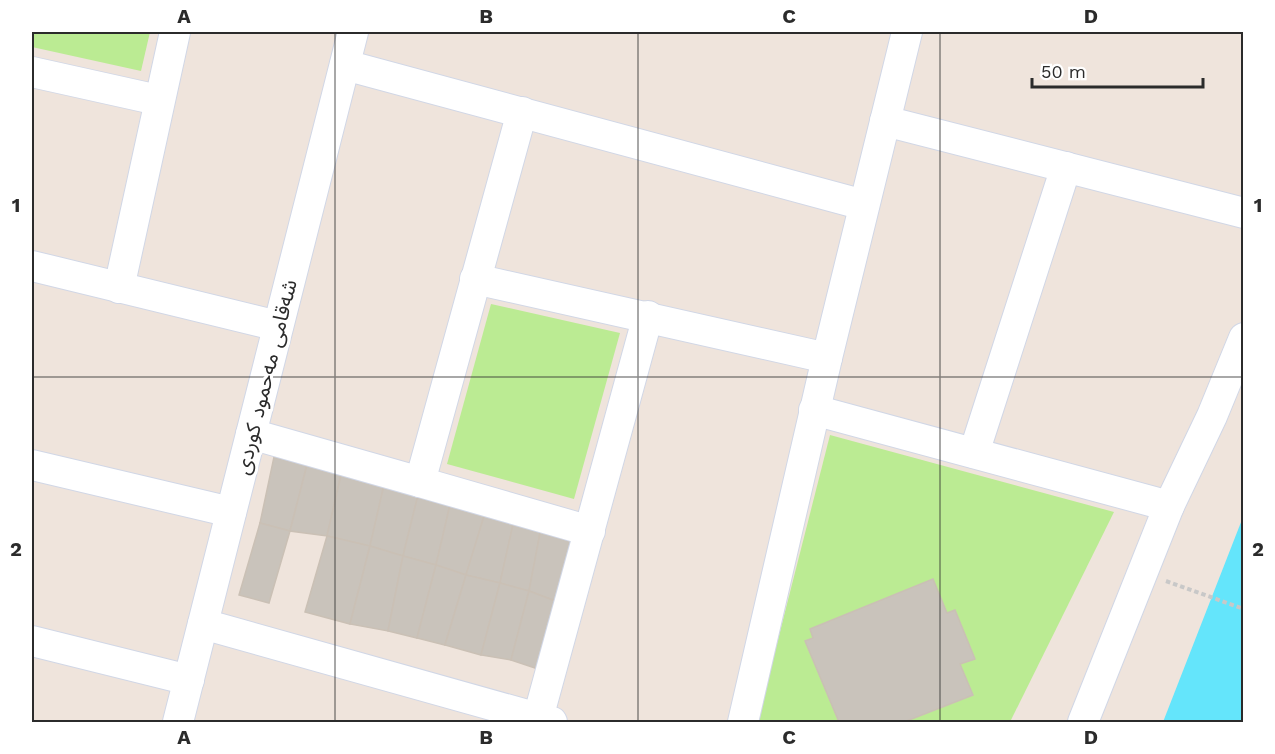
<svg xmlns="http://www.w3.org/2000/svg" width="1275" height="754" font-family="'Work Sans','Noto Sans Arabic',sans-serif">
  <rect width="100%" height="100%" fill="#efe4dc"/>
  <!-- green -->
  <g fill="#bbeb93">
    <path d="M 32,32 L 150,32 L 141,71 L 32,47 Z"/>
    <path d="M 491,304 L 620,333 L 574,499 L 447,464 Z"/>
    <path d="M 830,435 L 1114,512 L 1010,722 L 757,722 Z"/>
  </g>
  <!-- water -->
  <path fill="#64e5fb" d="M 1243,517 L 1243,722 L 1163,722 Z"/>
  <!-- building -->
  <g fill="#c9c3bb" stroke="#cac0b5" stroke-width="1.5">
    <path d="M 274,457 L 307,465 L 290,531 L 260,523 Z"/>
    <path d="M 307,465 L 341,475 L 327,536 L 290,531 Z"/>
    <path d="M 341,475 L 384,485 L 370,546 L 327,536 Z"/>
    <path d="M 384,485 L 418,495 L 403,556 L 370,546 Z"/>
    <path d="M 418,495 L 450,505 L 436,565 L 403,556 Z"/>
    <path d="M 450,505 L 485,513 L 466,575 L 436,565 Z"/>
    <path d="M 485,513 L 514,520 L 500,583 L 466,575 Z"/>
    <path d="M 514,520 L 541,528 L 529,591 L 500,583 Z"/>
    <path d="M 260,523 L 290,531 L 269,603 L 239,595 Z"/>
    <path d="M 541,528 L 575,537 L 558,602 L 529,591 Z"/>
    <path d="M 327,536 L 370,546 L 350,624 L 305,612 Z"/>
    <path d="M 370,546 L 403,556 L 388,631 L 350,624 Z"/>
    <path d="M 403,556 L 436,565 L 417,638 L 388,631 Z"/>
    <path d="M 436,565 L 466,575 L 445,645 L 417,638 Z"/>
    <path d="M 466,575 L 500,583 L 481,655 L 445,645 Z"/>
    <path d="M 933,579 L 947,613 L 955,610 L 975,659 L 960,664 L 973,695 L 904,722 L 839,722 L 805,641 L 813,638 L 810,629 Z"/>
    <path d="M 500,583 L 529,591 L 511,660 L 481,655 Z"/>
    <path d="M 529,591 L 558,602 L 541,670 L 511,660 Z"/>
  </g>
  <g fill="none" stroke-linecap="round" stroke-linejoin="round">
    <!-- minor casing -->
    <g stroke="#d1d7e6" stroke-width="32">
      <g id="minor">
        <path d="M 345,65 L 864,205"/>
        <path d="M 32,72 L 158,100"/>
        <path d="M 522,112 L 420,482 L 590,531"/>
        <path d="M 885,121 L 1244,213"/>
        <path d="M 32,266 L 278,326"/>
        <path d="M 475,279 L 827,358"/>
        <path d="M 119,288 L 175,32"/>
        <path d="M 814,410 L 1169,506"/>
        <path d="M 251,434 L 420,482"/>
        <path d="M 974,453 L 1066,167"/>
        <path d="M 32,465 L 231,512"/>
        <path d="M 203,624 L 552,722"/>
        <path d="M 32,641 L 189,680"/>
        <path d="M 538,718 L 648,316"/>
        <path d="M 178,722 L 353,32"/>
        <path d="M 743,722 L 827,358 L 907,32"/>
        <path d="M 1083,722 L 1169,506 L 1212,416 L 1244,338"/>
      </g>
    </g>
    <!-- path -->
    <path stroke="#c8c8c8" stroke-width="4" stroke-dasharray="4.5 3" stroke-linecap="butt" d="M 1166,581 L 1244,609"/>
    <!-- minor -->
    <use href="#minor" stroke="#fff" stroke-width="30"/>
  </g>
  <!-- grid -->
  <path fill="none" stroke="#2b2b2b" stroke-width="1.5" stroke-opacity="0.55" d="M 335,32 L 335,722M 638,32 L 638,722M 940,32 L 940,722M 32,377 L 1244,377"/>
  <g text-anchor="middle" stroke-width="6" stroke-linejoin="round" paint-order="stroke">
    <!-- street labels -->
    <g font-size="21" fill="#2b2b2b" stroke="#fff">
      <text transform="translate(266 377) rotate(-76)" y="7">شەقامی مەحمود کوردی</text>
    </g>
  </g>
  <!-- border -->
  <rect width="1275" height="754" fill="none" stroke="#ffffff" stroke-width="66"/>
  <!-- scale -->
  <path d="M1032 78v9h171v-9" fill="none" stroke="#2b2b2b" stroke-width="3"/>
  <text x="1041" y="78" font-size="18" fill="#2b2b2b" stroke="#ffffff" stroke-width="4.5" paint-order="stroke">50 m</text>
  <rect x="33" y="33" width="1209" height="688" fill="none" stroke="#2b2b2b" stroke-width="2"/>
  <g font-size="20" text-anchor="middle" font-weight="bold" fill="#2b2b2b">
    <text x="184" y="23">A</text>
    <text x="486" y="23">B</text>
    <text x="789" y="23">C</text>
    <text x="1091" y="23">D</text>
    <text x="16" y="212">1</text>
    <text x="1258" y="212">1</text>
    <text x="16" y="556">2</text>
    <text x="1258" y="556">2</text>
    <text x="184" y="744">A</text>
    <text x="486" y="744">B</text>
    <text x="789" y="744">C</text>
    <text x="1091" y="744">D</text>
  </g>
</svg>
